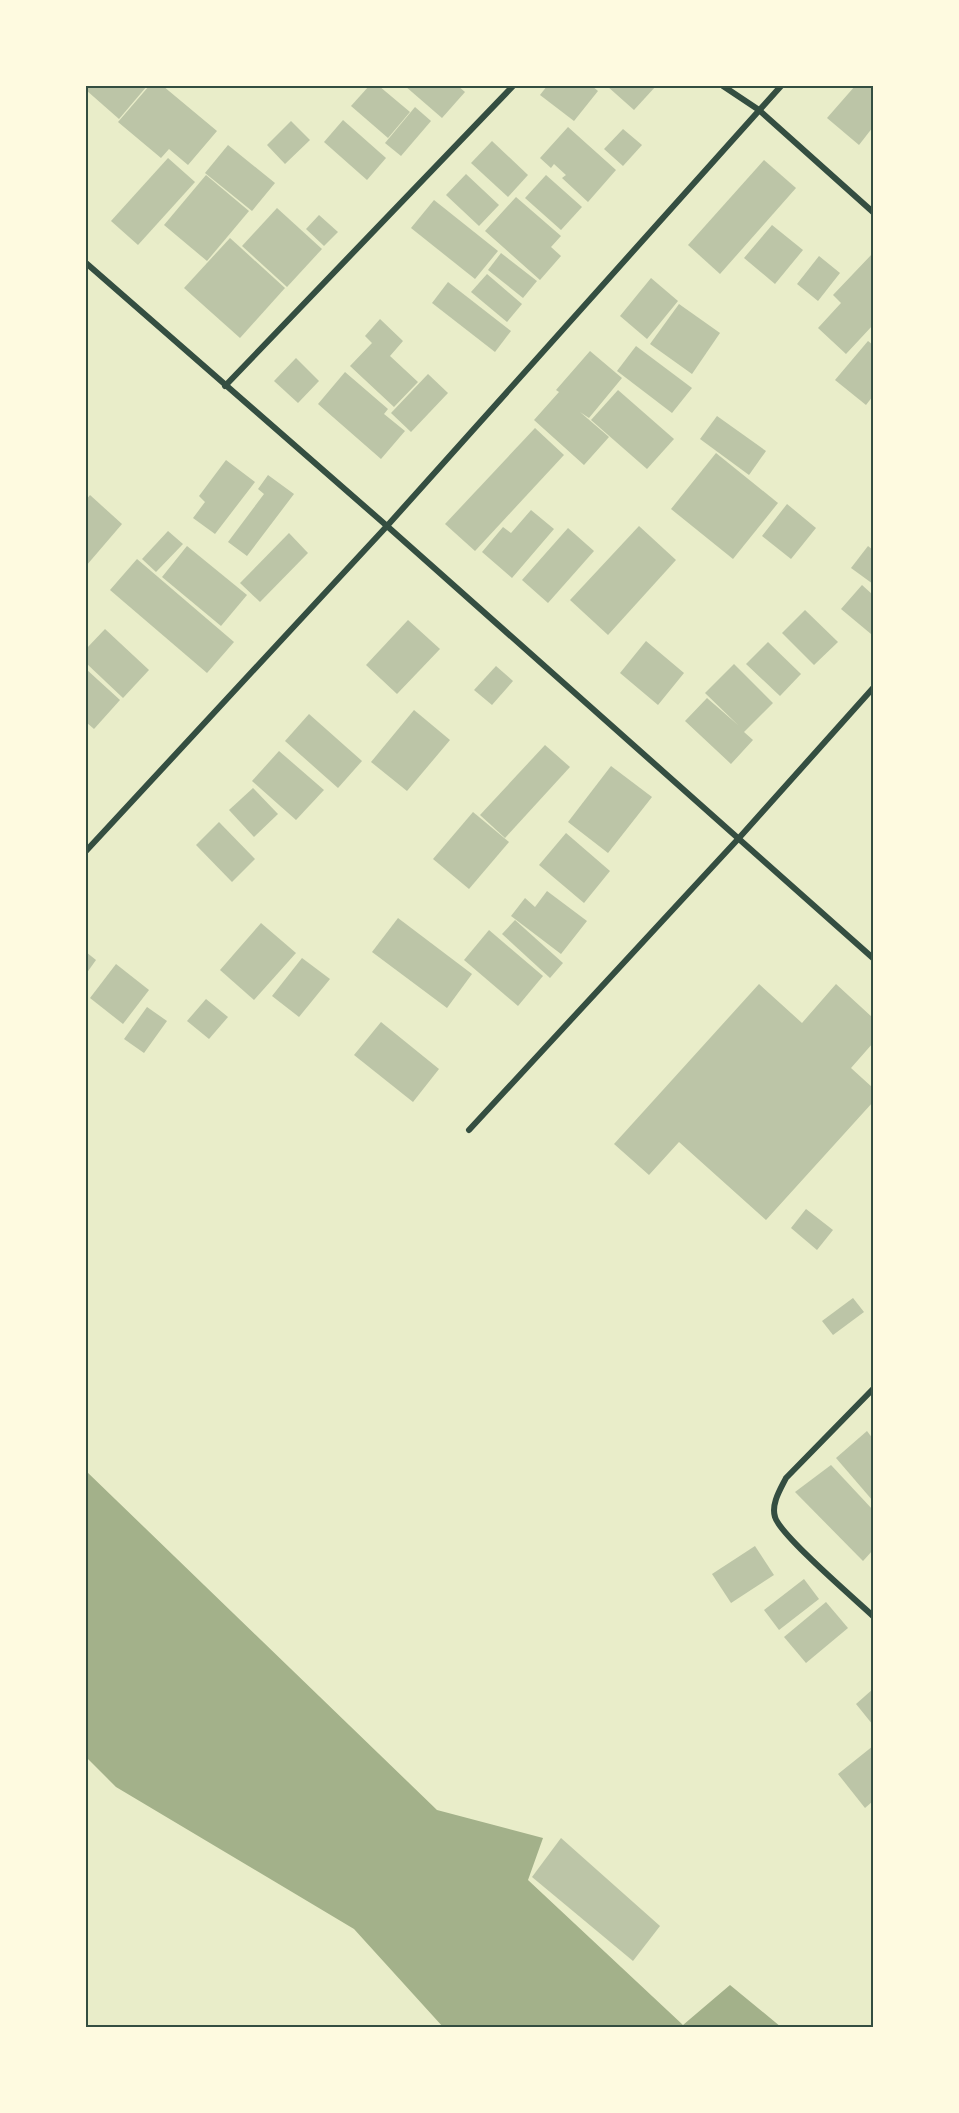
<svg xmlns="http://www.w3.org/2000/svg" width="959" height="2113" font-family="'DejaVu Sans',sans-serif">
  <rect width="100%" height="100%" fill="#e9edc9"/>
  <!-- water -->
  <path fill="#a3b18a" d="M 86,1471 L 437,1810 L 543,1838 L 528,1880 L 683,2025 L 730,1985 L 781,2027 L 443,2027 L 354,1929 L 116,1787 L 86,1757 Z"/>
  <!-- building -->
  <g fill="#bcc5a7">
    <path d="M 86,86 L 147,86 L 119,119 L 86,90 Z"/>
    <path d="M 149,86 L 163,86 L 217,131 L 188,165 L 169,149 L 161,158 L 118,122 Z"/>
    <path d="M 369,86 L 379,86 L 410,112 L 388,138 L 351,106 Z"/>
    <path d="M 405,86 L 458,86 L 465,92 L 442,118 Z"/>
    <path d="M 547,86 L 592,86 L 598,91 L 574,121 L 540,95 Z"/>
    <path d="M 607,86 L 656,86 L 634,110 Z"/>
    <path d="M 855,86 L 873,86 L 873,127 L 859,145 L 827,118 Z"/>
    <path d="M 415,107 L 431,121 L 401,156 L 385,143 Z"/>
    <path d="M 343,120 L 386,158 L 367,180 L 324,142 Z"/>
    <path d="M 291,121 L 310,140 L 285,164 L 267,145 Z"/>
    <path d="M 568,127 L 616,170 L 588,202 L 562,178 L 566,175 L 554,164 L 551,168 L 540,158 Z"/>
    <path d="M 623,129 L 642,145 L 623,166 L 604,149 Z"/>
    <path d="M 492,141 L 528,175 L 508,197 L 471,163 Z"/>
    <path d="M 228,145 L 275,183 L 252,211 L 205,173 Z"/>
    <path d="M 168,158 L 195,182 L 138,245 L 111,221 Z"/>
    <path d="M 764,160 L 796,188 L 720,274 L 688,245 Z"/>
    <path d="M 466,174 L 499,205 L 479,226 L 446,195 Z"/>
    <path d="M 206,175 L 249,211 L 207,261 L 164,225 Z"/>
    <path d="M 546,175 L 582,207 L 561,230 L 525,198 Z"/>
    <path d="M 516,197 L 561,236 L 551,247 L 561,256 L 540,280 L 485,231 Z"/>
    <path d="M 434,200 L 498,251 L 475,279 L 411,228 Z"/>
    <path d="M 277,208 L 322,249 L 287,287 L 242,246 Z"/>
    <path d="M 319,215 L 338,232 L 324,246 L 306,229 Z"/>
    <path d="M 772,225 L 803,250 L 775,284 L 744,258 Z"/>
    <path d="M 230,238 L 285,288 L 240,338 L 184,288 Z"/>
    <path d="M 501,253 L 537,281 L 523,298 L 488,270 Z"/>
    <path d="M 873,253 L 873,325 L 846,354 L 818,328 L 841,303 L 833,295 Z"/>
    <path d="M 819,256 L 840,273 L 818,301 L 797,284 Z"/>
    <path d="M 487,274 L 522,304 L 507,322 L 471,292 Z"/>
    <path d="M 651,278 L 678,301 L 647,339 L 620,316 Z"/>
    <path d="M 448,282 L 511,331 L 495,352 L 432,303 Z"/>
    <path d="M 679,304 L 720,333 L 692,374 L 650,344 Z"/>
    <path d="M 380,319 L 403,341 L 390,356 L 418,382 L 394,407 L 350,366 L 372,343 L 365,336 Z"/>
    <path d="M 868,341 L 873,345 L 873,396 L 866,405 L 835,380 Z"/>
    <path d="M 636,346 L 692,388 L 672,413 L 617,371 Z"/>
    <path d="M 590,351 L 622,378 L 589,418 L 580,412 L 609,437 L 584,465 L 534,420 L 559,392 L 556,390 Z"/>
    <path d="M 296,358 L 319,381 L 298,403 L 274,381 Z"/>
    <path d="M 345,372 L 388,409 L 384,414 L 405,431 L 381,459 L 318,404 Z"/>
    <path d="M 428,374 L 448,393 L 411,432 L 391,413 Z"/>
    <path d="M 618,390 L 674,439 L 647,469 L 591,420 Z"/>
    <path d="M 717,416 L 766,451 L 749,475 L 700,439 Z"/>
    <path d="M 535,428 L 564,455 L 475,551 L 445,524 Z"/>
    <path d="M 716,453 L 778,503 L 733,559 L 671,509 Z"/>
    <path d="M 226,460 L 255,482 L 215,534 L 193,518 L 205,502 L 199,496 Z"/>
    <path d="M 268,475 L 294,494 L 247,556 L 228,542 L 264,494 L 258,489 Z"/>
    <path d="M 90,495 L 122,524 L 86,566 L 86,500 Z"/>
    <path d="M 787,504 L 816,528 L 791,559 L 762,536 Z"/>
    <path d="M 531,510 L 554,529 L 512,578 L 482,552 L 503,527 L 511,533 Z"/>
    <path d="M 639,526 L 676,560 L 608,635 L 570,600 Z"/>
    <path d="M 568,528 L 594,551 L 548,603 L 522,580 Z"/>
    <path d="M 168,531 L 183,544 L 156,572 L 142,559 Z"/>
    <path d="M 289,533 L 308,553 L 260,602 L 240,583 Z"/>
    <path d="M 187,546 L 247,595 L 221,626 L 162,577 Z"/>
    <path d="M 868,546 L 873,550 L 873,584 L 851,568 Z"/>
    <path d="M 137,559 L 234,642 L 207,673 L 110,590 Z"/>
    <path d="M 862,585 L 873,595 L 873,631 L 871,634 L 841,609 Z"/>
    <path d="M 805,610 L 838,642 L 814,665 L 782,633 Z"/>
    <path d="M 408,620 L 440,649 L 397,694 L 366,665 Z"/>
    <path d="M 105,629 L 149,670 L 123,698 L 86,663 L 86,649 Z"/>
    <path d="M 646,641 L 684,673 L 658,705 L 620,673 Z"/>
    <path d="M 768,642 L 801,674 L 780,696 L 746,664 Z"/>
    <path d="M 734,664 L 773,703 L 744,732 L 753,740 L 731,764 L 685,721 L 707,698 L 738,725 L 705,693 Z"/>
    <path d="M 496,666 L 513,681 L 492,705 L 474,690 Z"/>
    <path d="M 86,669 L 120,700 L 94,729 L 86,722 Z"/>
    <path d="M 414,710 L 450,740 L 407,791 L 371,762 Z"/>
    <path d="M 309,714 L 362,761 L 338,788 L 285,741 Z"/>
    <path d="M 545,745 L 570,767 L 505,838 L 480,815 Z"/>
    <path d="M 279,751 L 324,790 L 296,820 L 252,781 Z"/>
    <path d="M 611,766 L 652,797 L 608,853 L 568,822 Z"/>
    <path d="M 253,788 L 278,814 L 254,837 L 229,810 Z"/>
    <path d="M 473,812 L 509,842 L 469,889 L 433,859 Z"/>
    <path d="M 219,822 L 255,859 L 232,882 L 196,845 Z"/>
    <path d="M 566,833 L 610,871 L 584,903 L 539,865 Z"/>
    <path d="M 547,891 L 587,921 L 561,954 L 511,916 L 525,898 L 535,907 Z"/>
    <path d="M 398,918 L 472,974 L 447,1008 L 372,952 Z"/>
    <path d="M 515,920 L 563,963 L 550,978 L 502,934 Z"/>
    <path d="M 261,923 L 296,953 L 254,1000 L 220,970 Z"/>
    <path d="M 489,930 L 543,976 L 518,1006 L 464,960 Z"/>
    <path d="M 86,952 L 96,960 L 86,974 Z"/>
    <path d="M 302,958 L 330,979 L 299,1017 L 272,996 Z"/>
    <path d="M 116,964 L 149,990 L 123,1024 L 90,998 Z"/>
    <path d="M 759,984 L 802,1023 L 836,984 L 873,1018 L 873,1043 L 851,1068 L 873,1088 L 873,1102 L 766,1220 L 679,1142 L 649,1175 L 614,1144 Z"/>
    <path d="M 206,999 L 228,1017 L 209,1039 L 187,1021 Z"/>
    <path d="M 147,1007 L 167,1021 L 144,1053 L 124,1039 Z"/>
    <path d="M 381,1022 L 439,1069 L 413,1102 L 354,1055 Z"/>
    <path d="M 806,1209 L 833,1230 L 817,1250 L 791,1228 Z"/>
    <path d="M 853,1298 L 864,1312 L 833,1335 L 822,1321 Z"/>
    <path d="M 867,1431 L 873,1439 L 873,1501 L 836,1458 Z"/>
    <path d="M 831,1465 L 873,1510 L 873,1550 L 863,1561 L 795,1492 Z"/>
    <path d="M 755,1546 L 774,1575 L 731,1603 L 712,1574 Z"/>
    <path d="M 804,1579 L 819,1599 L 779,1630 L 764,1610 Z"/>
    <path d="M 826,1602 L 848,1628 L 806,1663 L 784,1637 Z"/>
    <path d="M 873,1689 L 873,1725 L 856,1704 Z"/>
    <path d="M 873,1746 L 873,1801 L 865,1808 L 838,1774 Z"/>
    <path d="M 561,1838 L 660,1926 L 633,1961 L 532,1877 Z"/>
  </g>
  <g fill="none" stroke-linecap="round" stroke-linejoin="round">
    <!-- minor -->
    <g stroke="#344e41" stroke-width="6">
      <path d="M 723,86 L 759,110 L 874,213"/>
      <path d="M 86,263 L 387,526 L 874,959"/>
      <path d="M 225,386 L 513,86"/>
      <path d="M 86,851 L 387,526 L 781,86"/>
      <path d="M 469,1130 L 739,838 L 874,687"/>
      <path d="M 874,1388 L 786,1478 C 780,1490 771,1504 775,1517 C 780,1535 856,1600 874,1617"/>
    </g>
  </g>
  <!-- border -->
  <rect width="959" height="2113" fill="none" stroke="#fefae0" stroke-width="174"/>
  <rect x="87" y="87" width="785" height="1939" fill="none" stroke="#344e41" stroke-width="2"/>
</svg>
